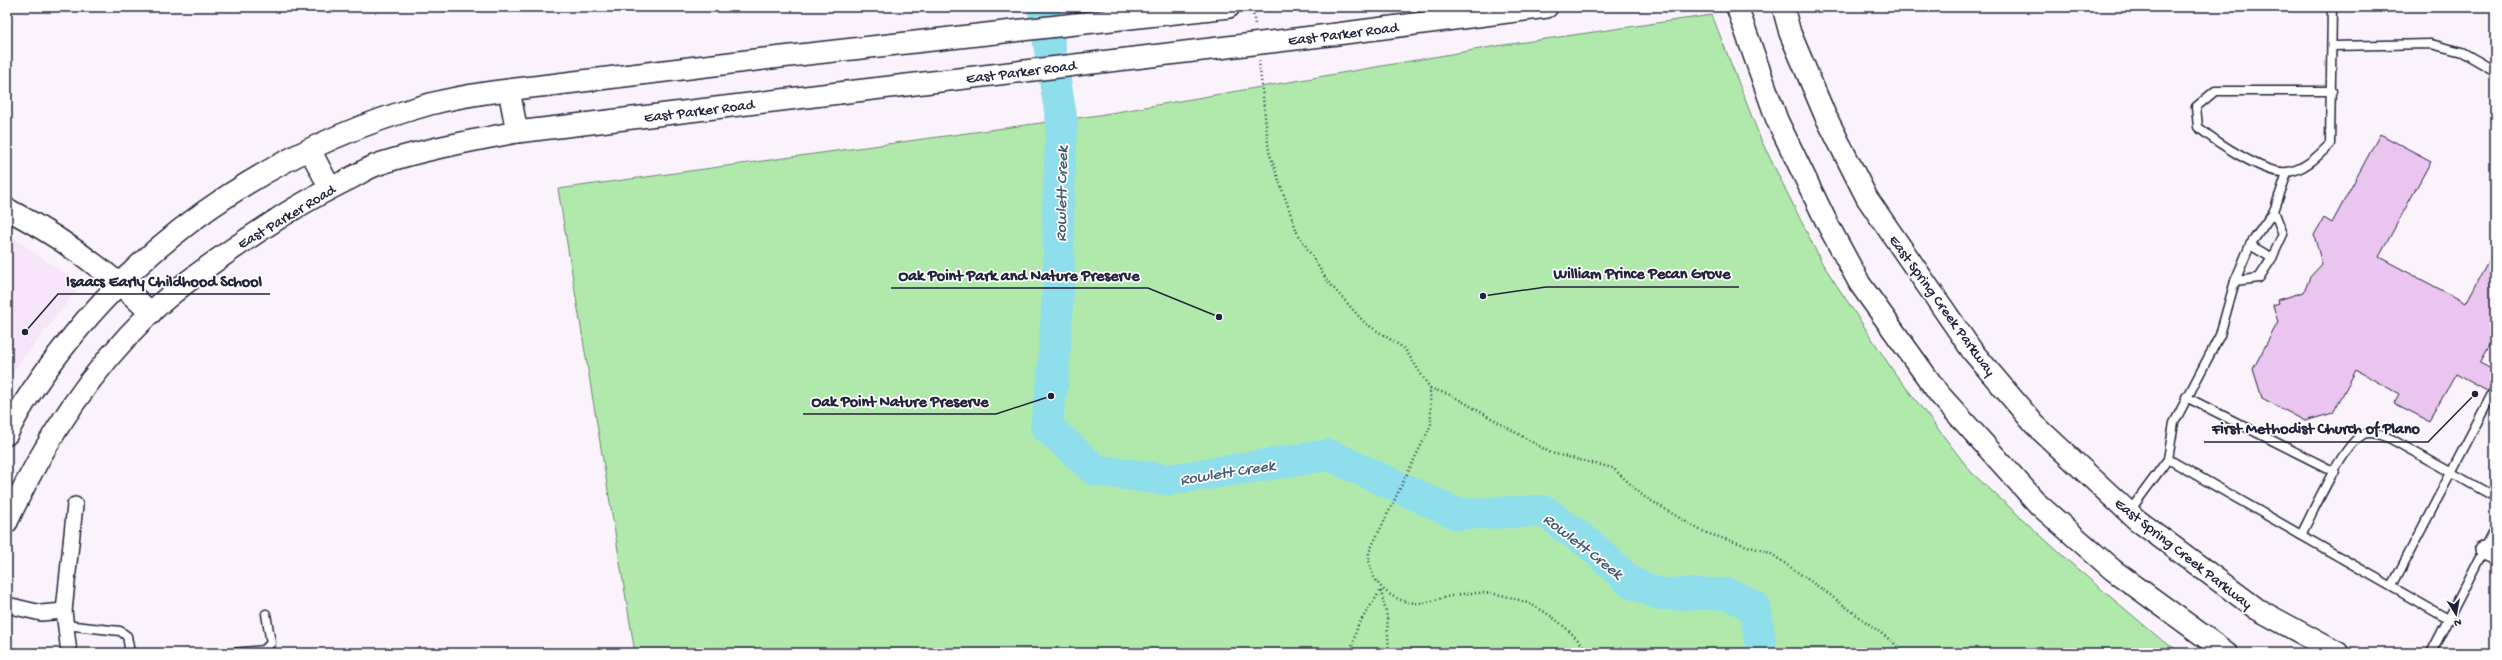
<svg xmlns="http://www.w3.org/2000/svg" width="2502" height="660" font-family="'Gochi Hand',sans-serif">
  <rect width="100%" height="100%" fill="#fbf3fc"/>
  <filter id="ink" filterUnits="userSpaceOnUse"><feTurbulence type="fractalNoise" baseFrequency=".025" numOctaves="2"/><feDisplacementMap in="SourceGraphic" scale="8" xChannelSelector="R" yChannelSelector="G"/><feConvolveMatrix kernelMatrix="1 2 1 2 8 2 1 2 1" color-interpolation-filters="sRGB"/></filter>
  <g filter="url(#ink)">
    <!-- built -->
    <path fill="#f6e5f8" d="M 7,233 L 81,285 L 7,380 Z"/>
    <!-- green -->
    <path fill="#b1e9ac" stroke="#6a8674" d="M 1712,15 L 1761,140 L 1822,263 L 1894,372 L 1972,473 L 2074,566 L 2164,642 L 2183,653 L 635,653 L 558,189 L 1099,115 L 1497,46 Z"/>
    <g fill="none" stroke-linecap="round" stroke-linejoin="round">
      <!-- river -->
      <path stroke="#8fdeec" stroke-width="32" d="M 1043,7 L 1062,123 L 1058,206 L 1059,275 L 1053,379 L 1046,426 L 1095,470 L 1168,480 L 1329,455 L 1457,514 L 1544,511 L 1593,547 L 1630,582 L 1659,594 L 1728,594 L 1755,607 L 1762,653"/>
    </g>
    <!-- building -->
    <path fill="#eac5ef" stroke="#22223b" d="M 2380,134 L 2431,161 L 2379,257 L 2466,303 L 2495,249 L 2495,336 L 2480,363 L 2495,371 L 2495,389 L 2487,391 L 2456,374 L 2429,421 L 2394,403 L 2399,394 L 2356,370 L 2333,413 L 2305,421 L 2262,398 L 2253,369 L 2278,322 L 2273,305 L 2279,303 L 2278,300 L 2304,292 L 2310,277 L 2322,264 L 2314,235 L 2324,218 L 2332,223 Z"/>
    <g fill="none" stroke-linecap="round" stroke-linejoin="round">
      <!-- lane casing -->
      <g stroke="#22223b" stroke-width="11">
        <g id="lane">
          <path d="M 2333,46 L 2431,44 L 2462,52 L 2495,71"/>
          <path d="M 2332,91 L 2215,91 L 2196,107 L 2198,127 C 2215,141 2265,175 2287,172 C 2305,170 2319,155 2330,144 L 2332,7"/>
          <path d="M 2250,245 L 2272,258"/>
          <path d="M 2235,281 L 2259,278 L 2272,258 L 2283,234 L 2274,211"/>
          <path d="M 2186,397 L 2335,472"/>
          <path d="M 2168,459 L 2448,619"/>
          <path d="M 2129,512 L 2168,459 L 2174,423 L 2220,335 L 2235,281 L 2250,245 L 2274,211 L 2287,173"/>
          <path d="M 2301,535 C 2313,512 2341,448 2362,435 C 2371,430 2383,436 2391,439 L 2495,497"/>
          <path d="M 2392,586 L 2492,394"/>
          <path d="M 65,625 L 120,631 L 127,636 L 130,653"/>
          <path d="M 232,653 L 264,650 L 271,643 L 266,614"/>
          <path d="M 2431,653 L 2495,528"/>
        </g>
      </g>
      <!-- street casing -->
      <g stroke="#22223b" stroke-width="18">
        <g id="street">
          <path d="M 2483,550 L 2495,556"/>
          <path d="M 7,605 L 41,613 L 64,611"/>
          <path d="M 69,653 L 64,611 L 75,505"/>
        </g>
      </g>
      <!-- secondary casing -->
      <g stroke="#22223b" stroke-width="24">
        <g id="secondary">
          <path d="M 1737,7 L 1777,120 L 1828,225 L 1860,284 L 1939,394 L 2039,505 L 2113,570 L 2227,653"/>
          <path d="M 1783,7 L 1790,33 L 1825,115 L 1867,198 L 1973,352 L 2035,425 L 2137,520 L 2257,609 L 2338,653"/>
          <path d="M 1329,35 L 1547,7"/>
          <path d="M 509,90 L 517,132"/>
          <path d="M 310,150 L 330,188"/>
          <path d="M 7,209 C 61,237 107,270 151,313"/>
          <path d="M 7,434 C 23,401 44,372 67,343 C 158,227 288,143 430,104 C 472,93 516,89 558,84 C 624,76 689,68 755,60 C 912,41 1071,25 1229,7"/>
          <path d="M 7,522 C 42,445 89,373 149,314 C 184,281 233,248 273,222 C 298,205 323,192 349,179 C 359,174 369,167 379,164 C 424,149 471,141 517,132 L 839,93"/>
        </g>
      </g>
      <!-- path -->
      <g stroke="#22223b" stroke-width="2.5" stroke-dasharray="1 3" stroke-linecap="butt">
        <path d="M 1252,7 L 1255,24"/>
        <path d="M 1259,61 L 1269,152 L 1297,232 L 1328,282 L 1365,323 L 1405,349 L 1430,388 L 1431,425 L 1369,552 C 1367,581 1390,603 1419,603 C 1427,603 1435,600 1443,598 C 1461,593 1481,591 1500,595 C 1538,602 1565,623 1589,653"/>
        <path d="M 1430,388 L 1453,396 L 1551,453 L 1613,468 L 1643,496 L 1703,532 L 1770,553 L 1826,592 L 1893,642 L 1903,653"/>
        <path d="M 1381,591 L 1387,617 L 1389,653"/>
        <path d="M 1350,653 L 1358,625 L 1381,590"/>
      </g>
      <!-- lane -->
      <use href="#lane" stroke="#fff" stroke-width="8"/>
      <!-- street -->
      <use href="#street" stroke="#fff" stroke-width="15"/>
      <!-- secondary -->
      <use href="#secondary" stroke="#fff" stroke-width="21"/>
      <!-- secondary-bridge casing -->
      <g stroke="#22223b" stroke-width="24" stroke-linecap="butt">
        <path id="secondary-bridge" d="M 839,93 L 1329,35"/>
      </g>
      <!-- secondary-bridge -->
      <use href="#secondary-bridge" stroke="#fff" stroke-width="21"/>
    </g>
  </g>
  <g text-anchor="middle" stroke-width="3.5" stroke-linejoin="round" paint-order="stroke">
    <!-- street labels -->
    <g font-size="15" fill="#22223b" stroke="#fff">
      <text transform="translate(1343 33) rotate(-7)" y="5">East Parker Road</text>
      <text transform="translate(1021 71) rotate(-7)" y="5">East Parker Road</text>
      <text transform="translate(699 110) rotate(-7)" y="5">East Parker Road</text>
      <text transform="translate(286 216) rotate(-31)" y="5">East Parker Road</text>
      <text transform="translate(1943 305) rotate(54)" y="5">East Spring Creek Parkway</text>
      <text transform="translate(2184 553) rotate(38)" y="5">East Spring Creek Parkway</text>
    </g>
    <!-- water labels -->
    <g font-size="16" font-style="italic" fill="#435a70" stroke="#fff">
      <text transform="translate(1060 194) rotate(-89)" y="6">Rowlett Creek</text>
      <text transform="translate(1227 471) rotate(-9)" y="6">Rowlett Creek</text>
      <text transform="translate(1584 545) rotate(38)" y="6">Rowlett Creek</text>
    </g>
  </g>
  <!-- callouts -->
  <path fill="none" stroke="#22223b" stroke-width="1.5" d="M1483 296L1546 287H1739M1219 317L1148 288H891M25 332L58 294H270M1051 396L996 414H803M2475 394L2428 442H2204"/>
  <g fill="#22223b" stroke="#fff" stroke-width="1.5">
    <circle cx="1483" cy="296" r="4"/>
    <circle cx="1219" cy="317" r="4"/>
    <circle cx="25" cy="332" r="4"/>
    <circle cx="1051" cy="396" r="4"/>
    <circle cx="2475" cy="394" r="4"/>
  </g>
  <g font-size="16" text-anchor="middle" font-weight="bold" fill="#22223b" stroke="#fff" stroke-width="3.5" stroke-linejoin="round" paint-order="stroke">
    <text x="1642" y="278">William Prince Pecan Grove</text>
    <text x="1019" y="280">Oak Point Park and Nature Preserve</text>
    <text x="164" y="286">Isaacs Early Childhood School</text>
    <text x="900" y="406">Oak Point Nature Preserve</text>
    <text x="2316" y="433">First Methodist Church of Plano</text>
  </g>
  <!-- margin -->
  <rect width="2502" height="660" fill="none" stroke="#fff" stroke-width="24"/>
  <rect x="12" y="12" width="2478" height="636" fill="none" stroke="#22223b" stroke-width="1.5" filter="url(#ink)"/>
  <!-- north arrow -->
  <g transform="translate(2456 614) rotate(169)" stroke="#ffffff" stroke-width="3" paint-order="stroke">
  <path d="M0-3L7 15L0 10L-7 15Z" fill="#22223b"/>
  <text y="-6" font-size="11" font-weight="bold" text-anchor="middle" fill="#22223b">N</text>
  </g>
</svg>
